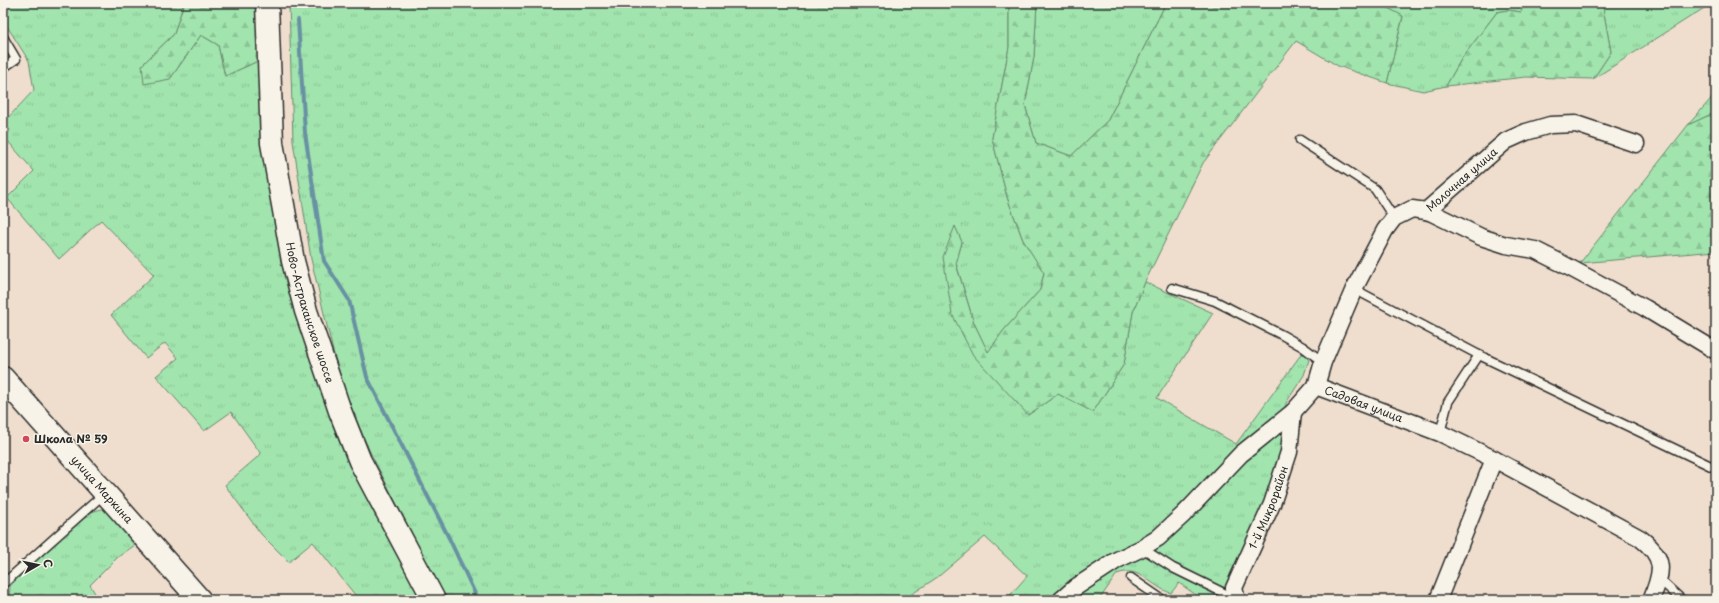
<svg xmlns="http://www.w3.org/2000/svg" width="1719" height="603" font-family="'Playpen Sans',sans-serif">
  <defs>
    <pattern id="grass-tufts" width="24" height="20" patternUnits="userSpaceOnUse"><rect width="24" height="20" fill="#a1e4ae"/><path d="M3 7l-1-3M5 7V3M7 7l1-3M15 17l-1-3M17 17v-4M19 17l1-3" fill="none" stroke="#8bc496"/></pattern>
    <pattern id="forest-firs" width="22" height="20" patternUnits="userSpaceOnUse"><rect width="22" height="20" fill="#a1e4ae"/><path d="M5 1l3.5 6h-7zM16 11l3.5 6h-7z" fill="#8bc496"/></pattern>
  </defs>
  <rect width="100%" height="100%" fill="#efdecd"/>
  <filter id="ink" filterUnits="userSpaceOnUse"><feTurbulence type="fractalNoise" baseFrequency=".025" numOctaves="2"/><feDisplacementMap in="SourceGraphic" scale="8" xChannelSelector="R" yChannelSelector="G"/><feConvolveMatrix kernelMatrix="1 2 1 2 8 2 1 2 1" color-interpolation-filters="sRGB"/></filter>
  <g filter="url(#ink)">
    <!-- grass -->
    <g fill="url(#grass-tufts)" stroke="#66886c">
      <path d="M 3,3 L 184,3 L 174,34 L 142,65 L 170,79 L 201,35 L 218,45 L 225,76 L 258,61 L 265,144 L 284,260 L 426,600 L 359,600 L 313,542 L 289,562 L 261,534 L 225,485 L 261,454 L 231,412 L 204,431 L 156,376 L 178,358 L 165,343 L 146,358 L 111,315 L 154,275 L 101,220 L 59,259 L 7,198 L 34,171 L 5,138 L 10,130 L 3,123 L 34,90 L 29,61 L 3,20 Z"/>
      <path d="M 289,3 L 1011,3 L 1009,8 L 1009,47 L 992,138 L 1007,197 L 1023,240 L 1044,272 L 1040,290 L 1004,330 L 988,353 L 974,323 L 956,263 L 962,242 L 955,227 L 952,314 L 1028,415 L 1058,394 L 1093,412 L 1124,364 L 1133,312 L 1145,282 L 1213,313 L 1157,398 L 1236,444 L 1302,353 L 1309,360 L 1304,375 L 1286,403 L 1283,437 L 1274,482 L 1229,600 L 1203,600 L 1179,583 L 1171,593 C 1151,587 1140,565 1117,574 L 1099,600 L 1055,600 L 1054,595 L 1044,600 L 1006,600 L 1027,576 L 985,537 L 939,576 L 903,600 L 446,600 L 370,452 L 349,404 L 333,351 L 311,259 L 293,141 Z"/>
      <path d="M 1037,3 L 1166,3 L 1108,120 L 1071,156 L 1036,143 L 1025,105 L 1034,57 Z"/>
      <path d="M 1394,3 L 1524,3 L 1521,12 L 1508,10 L 1497,12 L 1462,58 L 1446,86 L 1423,91 L 1387,83 L 1403,17 L 1388,8 Z"/>
      <path d="M 1599,3 L 1712,3 L 1593,79 L 1611,52 L 1603,8 Z"/>
      <path d="M 1716,93 L 1716,112 L 1688,125 Z"/>
      <path d="M 105,508 L 135,545 L 118,557 L 90,585 L 99,600 L 9,599 L 10,586 L 43,553 L 91,512 Z"/>
    </g>
    <!-- forest -->
    <g fill="url(#forest-firs)" stroke="#66886c">
      <path d="M 184,3 L 257,3 L 258,61 L 225,76 L 218,45 L 201,35 L 170,79 L 144,84 L 142,65 L 174,34 Z"/>
      <path d="M 1011,3 L 1037,3 L 1034,57 L 1025,105 L 1036,143 L 1071,156 L 1108,120 L 1166,3 L 1394,3 L 1388,8 L 1403,16 L 1387,83 L 1338,66 L 1296,41 L 1203,163 L 1145,282 L 1133,312 L 1124,364 L 1093,412 L 1058,394 L 1028,415 L 973,355 L 952,314 L 943,257 L 955,226 L 962,242 L 956,264 L 974,323 L 988,352 L 1004,330 L 1040,290 L 1044,273 L 1023,240 L 1007,197 L 992,138 L 1009,47 L 1009,8 Z"/>
      <path d="M 1524,3 L 1599,3 L 1603,8 L 1611,52 L 1593,79 L 1526,77 L 1446,86 L 1462,58 L 1497,12 L 1508,10 L 1521,12 Z"/>
      <path d="M 1716,112 L 1716,251 L 1580,263 L 1688,125 Z"/>
    </g>
    <g fill="none" stroke-linecap="round" stroke-linejoin="round">
      <!-- stream -->
      <path stroke="#6791a2" stroke-width="4" d="M 298,20 L 305,133 L 324,261 L 349,300 L 367,377 L 449,538 L 478,600"/>
      <!-- lane casing -->
      <g stroke="#2b2b2b" stroke-width="11">
        <g id="lane">
          <path d="M 3,37 L 16,59 L 3,68"/>
          <path d="M 1300,140 L 1375,189 L 1394,218"/>
          <path d="M 1172,288 L 1215,301 L 1282,335 L 1303,347 L 1323,362"/>
          <path d="M 1354,289 L 1479,355 L 1715,468 L 1716,465"/>
          <path d="M 1440,433 L 1448,402 L 1479,355"/>
          <path d="M 1142,548 L 1173,568 L 1236,599"/>
          <path d="M 1131,578 L 1163,600"/>
          <path d="M 1658,578 L 1682,600"/>
          <path d="M 3,584 L 105,493"/>
          <path d="M 3,599 L 4,600"/>
        </g>
      </g>
      <!-- street casing -->
      <g stroke="#2b2b2b" stroke-width="19">
        <g id="street">
          <path d="M 1426,211 L 1432,213 L 1481,237 L 1506,245 L 1535,250 L 1561,263 L 1645,308 L 1716,351"/>
          <path id="s1" d="M 1316,386 L 1440,433 L 1494,459 L 1640,538 C 1666,558 1663,571 1651,600"/>
          <path id="s2" d="M 1061,600 L 1076,587 L 1117,560 L 1142,548 L 1158,538 L 1184,514 L 1241,454 L 1293,412 L 1316,386 L 1323,362 L 1354,289 L 1385,230 L 1394,218 L 1412,209 L 1426,211 L 1506,141 L 1526,132 L 1550,125 L 1576,124 L 1636,144"/>
          <path id="s3" d="M 1237,600 L 1234,588 L 1272,504 L 1289,452 L 1293,412"/>
          <path d="M 1438,600 L 1494,459"/>
        </g>
      </g>
      <!-- secondary casing -->
      <g stroke="#2b2b2b" stroke-width="25">
        <g id="secondary">
          <path id="s4" d="M 3,378 L 200,600"/>
        </g>
      </g>
      <!-- primary casing -->
      <g stroke="#2b2b2b" stroke-width="25">
        <g id="primary">
          <path id="s5" d="M 267,3 L 272,143 L 293,261 L 306,311 L 340,411 L 360,461 L 434,600"/>
        </g>
      </g>
      <!-- lane -->
      <use href="#lane" stroke="#f7f3e8" stroke-width="8"/>
      <!-- street -->
      <use href="#street" stroke="#f7f3e8" stroke-width="16"/>
      <!-- secondary -->
      <use href="#secondary" stroke="#f7f3e8" stroke-width="22"/>
      <!-- primary -->
      <use href="#primary" stroke="#f7f3e8" stroke-width="22"/>
    </g>
  </g>
  <!-- markers -->
  <circle fill="#d1495b" stroke="#f7f3e8" stroke-width="1.5" cx="26" cy="439" r="4"/>
  <g text-anchor="middle" stroke-width="3" stroke-linejoin="round" paint-order="stroke">
    <!-- street labels -->
    <g font-size="11" fill="#2b2b2b" stroke="#f7f3e8">
      <text dy="4" stroke="none"><textPath href="#s2" startOffset="603">Молочная улица</textPath></text>
      <text dy="4" stroke="none"><textPath href="#s5" startOffset="314">Ново-Астраханское шоссе</textPath></text>
      <text dy="4" stroke="none"><textPath href="#s1" startOffset="51">Садовая улица</textPath></text>
      <text dy="4" stroke="none"><textPath href="#s4" startOffset="149">улица Маркина</textPath></text>
      <text dy="4" stroke="none"><textPath href="#s3" startOffset="100">1-й Микрорайон</textPath></text>
    </g>
    <!-- poi labels -->
    <g font-size="11" font-weight="bold" fill="#2b2b2b" stroke="#f7f3e8" text-anchor="start">
      <text x="34" y="443">Школа № 59</text>
    </g>
  </g>
  <!-- margin -->
  <rect width="1719" height="603" fill="none" stroke="#f7f3e8" stroke-width="16"/>
  <rect x="8" y="8" width="1703" height="587" fill="none" stroke="#2b2b2b" stroke-width="1.5" filter="url(#ink)"/>
  <!-- north arrow -->
  <g transform="translate(38 565) rotate(81)" stroke="#f7f3e8" stroke-width="3" paint-order="stroke">
  <path d="M0-3L7 15L0 10L-7 15Z" fill="#2b2b2b"/>
  <text y="-6" font-size="11" font-weight="bold" text-anchor="middle" fill="#2b2b2b">С</text>
  </g>
</svg>
